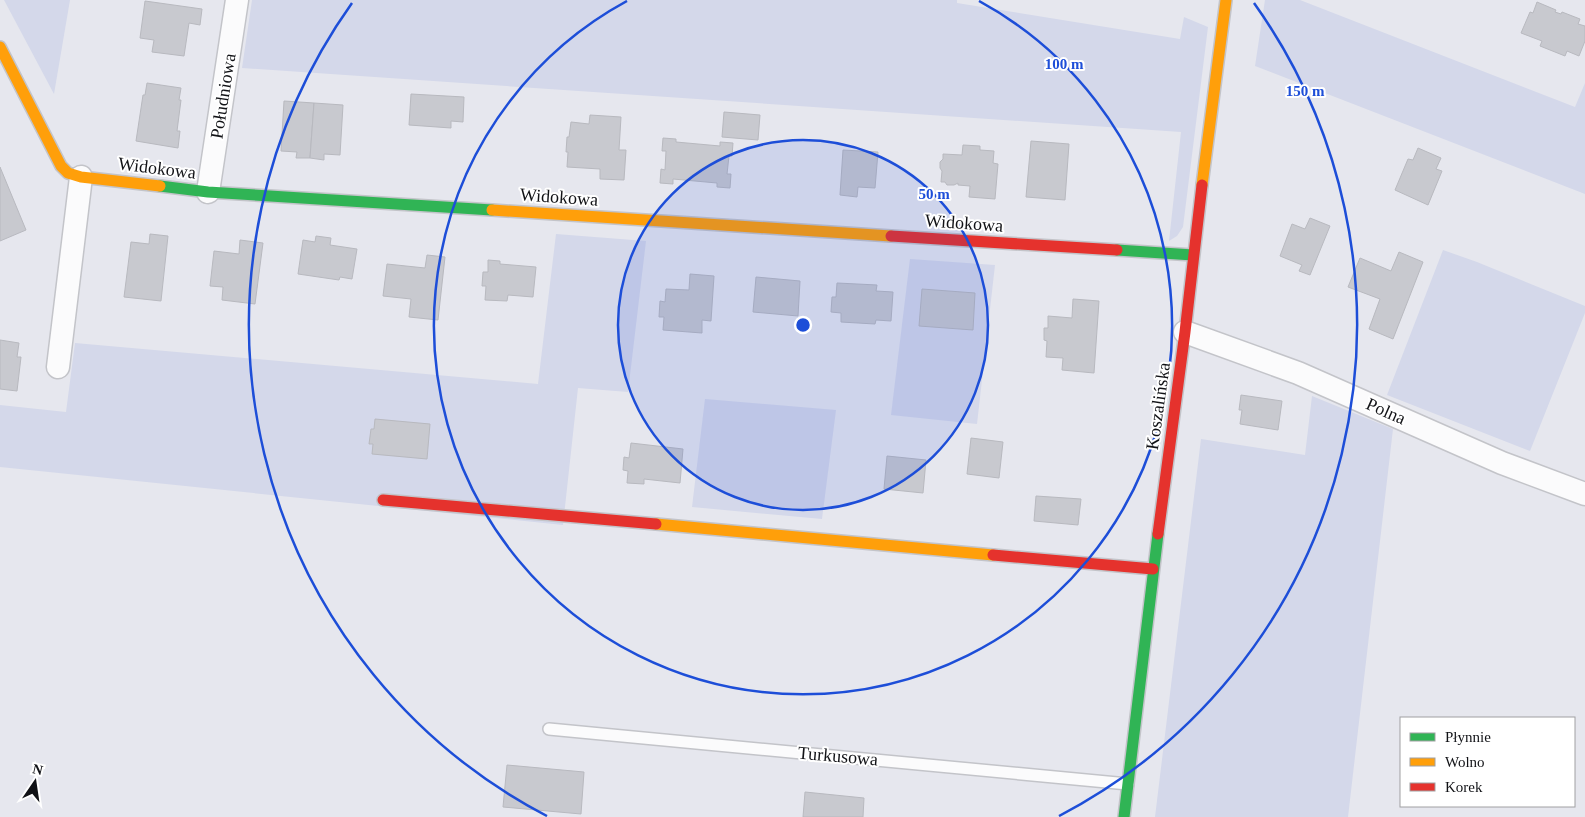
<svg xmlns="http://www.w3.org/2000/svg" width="1585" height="817" font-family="Georgia,serif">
  <rect width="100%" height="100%" fill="#e6e7ee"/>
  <!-- green -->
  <g fill="#d4d8ea">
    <path d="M 4,0 L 70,0 L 54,94 Z"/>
    <path d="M 252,0 L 957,0 L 957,3 L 1180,39 L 1184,17 L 1208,27 L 1183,227 L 1177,236 L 1169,241 L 1181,132 L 242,68 Z"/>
    <path d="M 1265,0 L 1300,0 L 1575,107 L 1585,83 L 1585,194 L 1255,66 Z"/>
    <path d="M 556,234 L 646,241 L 628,392 L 578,388 L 563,525 L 0,467 L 0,405 L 66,412 L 75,343 L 538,384 Z"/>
    <path d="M 1443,250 L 1477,262 L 1585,306 L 1585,313 L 1530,451 L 1387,395 Z"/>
    <path d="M 910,259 L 995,265 L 977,424 L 891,415 Z"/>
    <path d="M 1312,396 L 1393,429 L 1348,817 L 1155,817 L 1201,439 L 1305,455 Z"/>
    <path d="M 705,399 L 836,410 L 822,519 L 692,507 Z"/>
  </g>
  <!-- building -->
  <g fill="#c8c9cf" stroke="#b8b9bf">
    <path d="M 145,1 L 202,9 L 200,25 L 189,23 L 184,56 L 152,52 L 154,40 L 140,38 Z"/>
    <path d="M 1537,2 L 1556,10 L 1555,12 L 1561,14 L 1562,12 L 1580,19 L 1578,24 L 1585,26 L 1585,41 L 1579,56 L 1567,51 L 1565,56 L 1540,46 L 1542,41 L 1521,33 L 1530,12 L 1533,13 Z"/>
    <path d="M 147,83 L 181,88 L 179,100 L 181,100 L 177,131 L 180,131 L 178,148 L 136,141 L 143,95 L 145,95 Z"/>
    <path d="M 411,94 L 464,97 L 463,122 L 451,121 L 451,128 L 409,125 Z"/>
    <path d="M 284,101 L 314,103 L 310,158 L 296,158 L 297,152 L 281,151 Z"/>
    <path d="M 314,103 L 343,105 L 340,155 L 324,154 L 324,160 L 310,158 Z"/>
    <path d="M 724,112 L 760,115 L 758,140 L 722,137 Z"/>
    <path d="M 590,115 L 621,117 L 619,150 L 626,150 L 624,180 L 600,179 L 600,169 L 567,167 L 568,152 L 566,152 L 567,137 L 569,137 L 571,122 L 589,124 Z"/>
    <path d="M 663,138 L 676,139 L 676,142 L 720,146 L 720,142 L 733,143 L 732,156 L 729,156 L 727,174 L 731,174 L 730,188 L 717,187 L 717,183 L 673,179 L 673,184 L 660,183 L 661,169 L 665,170 L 666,151 L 662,151 Z"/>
    <path d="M 1031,141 L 1069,144 L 1065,200 L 1026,197 Z"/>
    <path d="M 963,145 L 980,146 L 980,150 L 994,151 L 993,163 L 998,164 L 995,199 L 969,197 L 970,186 L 958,185 L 958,183 L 954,185 L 947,185 L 945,182 L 941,182 L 942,171 L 940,168 L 940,162 L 943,159 L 943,154 L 962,155 Z"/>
    <path d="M 1418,148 L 1441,158 L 1436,169 L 1442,171 L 1428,205 L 1395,190 L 1408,159 L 1413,160 Z"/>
    <path d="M 843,150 L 878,152 L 875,188 L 858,187 L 857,197 L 840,195 Z"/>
    <path d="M 0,167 L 26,230 L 0,241 Z"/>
    <path d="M 1310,218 L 1330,226 L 1310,275 L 1299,271 L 1302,265 L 1280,256 L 1292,224 L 1305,229 Z"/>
    <path d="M 150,234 L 168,236 L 161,301 L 124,297 L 131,242 L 149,244 Z"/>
    <path d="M 316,236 L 331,238 L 330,245 L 357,249 L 352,279 L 340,277 L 339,280 L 298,274 L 303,240 L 315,242 Z"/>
    <path d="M 240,240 L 263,243 L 255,304 L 222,300 L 223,287 L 210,286 L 214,251 L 239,254 Z"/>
    <path d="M 1399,252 L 1423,262 L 1393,339 L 1369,329 L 1380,299 L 1348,287 L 1360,258 L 1391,271 Z"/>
    <path d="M 427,255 L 445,257 L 438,320 L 409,317 L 411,299 L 383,296 L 387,264 L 425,268 Z"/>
    <path d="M 488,260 L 500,261 L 500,264 L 536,267 L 533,297 L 508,295 L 507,301 L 485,300 L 486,286 L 482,286 L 483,272 L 488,272 Z"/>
    <path d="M 690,274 L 714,276 L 711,321 L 702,320 L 702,333 L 663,330 L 664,317 L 659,317 L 660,301 L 665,302 L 666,289 L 689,290 Z"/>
    <path d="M 756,277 L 800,281 L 798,316 L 753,312 Z"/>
    <path d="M 837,283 L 877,285 L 876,291 L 893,292 L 891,321 L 876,320 L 875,324 L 841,322 L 841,313 L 831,312 L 832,297 L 836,297 Z"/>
    <path d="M 922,289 L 975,293 L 973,330 L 919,326 Z"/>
    <path d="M 1073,299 L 1099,301 L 1094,373 L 1062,370 L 1063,358 L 1046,357 L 1047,341 L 1044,340 L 1044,328 L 1048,328 L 1048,316 L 1072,318 Z"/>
    <path d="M 0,340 L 19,343 L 17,357 L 21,357 L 17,391 L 0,389 Z"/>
    <path d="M 1241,395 L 1282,401 L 1278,430 L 1240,424 L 1242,410 L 1239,410 Z"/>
    <path d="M 375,419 L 430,424 L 427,459 L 372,454 L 373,444 L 369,444 L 371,429 L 374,429 Z"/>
    <path d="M 971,438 L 1003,442 L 999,478 L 967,474 Z"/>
    <path d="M 631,443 L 683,449 L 680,483 L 644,479 L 644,484 L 627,483 L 628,471 L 623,470 L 624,457 L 629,458 Z"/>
    <path d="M 887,456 L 926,460 L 923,493 L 884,489 Z"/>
    <path d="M 1036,496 L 1081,499 L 1078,525 L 1034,521 Z"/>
    <path d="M 507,765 L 584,772 L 581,814 L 503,807 Z"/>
    <path d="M 805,792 L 864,798 L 863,817 L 803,817 Z"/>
  </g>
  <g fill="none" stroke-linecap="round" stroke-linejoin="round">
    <!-- lane casing -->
    <g stroke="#c3c4c9" stroke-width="14">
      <path id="lane" d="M 549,729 L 1128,784"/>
    </g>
    <!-- street casing -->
    <g stroke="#c3c4c9" stroke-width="25">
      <g id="street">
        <path d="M 208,192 L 237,0"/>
        <path d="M 1185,332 L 1298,373 L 1502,463 L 1585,494"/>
        <path d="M 58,367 L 81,177"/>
      </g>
    </g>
    <!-- fast casing -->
    <g stroke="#c3c4c9" stroke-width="14">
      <g id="fast">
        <path d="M 160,186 L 208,192 L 492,210"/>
        <path d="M 1117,250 L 1193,255"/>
        <path d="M 1124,817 L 1158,534"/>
      </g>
    </g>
    <!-- slow casing -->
    <g stroke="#c3c4c9" stroke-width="14">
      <g id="slow">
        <path d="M 0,47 L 61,166 L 68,173 L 81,177 L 160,186"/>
        <path d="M 1202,185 L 1226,0"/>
        <path d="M 492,210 L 891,236"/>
        <path d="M 656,524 L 993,555"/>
      </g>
    </g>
    <!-- jam casing -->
    <g stroke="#c3c4c9" stroke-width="14">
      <g id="jam">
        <path d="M 891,236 L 1117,250"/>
        <path d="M 383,500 L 656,524"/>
        <path d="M 1158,534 L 1185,332 L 1202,185"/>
        <path d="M 993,555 L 1153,569"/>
      </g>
    </g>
    <!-- lane -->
    <use href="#lane" stroke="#fbfbfc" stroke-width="11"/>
    <!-- street -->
    <use href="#street" stroke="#fbfbfc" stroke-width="22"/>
    <!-- fast -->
    <use href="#fast" stroke="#30b455" stroke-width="11"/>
    <!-- slow -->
    <use href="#slow" stroke="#ff9f0a" stroke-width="11"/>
    <!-- jam -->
    <use href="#jam" stroke="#e5322d" stroke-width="11"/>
  </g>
  <!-- distance rings -->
  <circle cx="803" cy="325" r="185" fill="#1d4ed8" fill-opacity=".12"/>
  <g fill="none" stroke="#1d4ed8" stroke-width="2.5">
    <circle cx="803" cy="325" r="185"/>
    <path d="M979 1A369 369 0 1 1 627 1"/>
    <path d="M547 816A554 554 0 0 1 352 3M1254 3A554 554 0 0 1 1059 816"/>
  </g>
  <g text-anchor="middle" stroke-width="4" stroke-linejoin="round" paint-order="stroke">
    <!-- street labels -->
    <g font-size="18" fill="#111216" stroke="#fff">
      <text transform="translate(223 96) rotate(-81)" y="6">Południowa</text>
      <text transform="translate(157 168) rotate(7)" y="6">Widokowa</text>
      <text transform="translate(559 197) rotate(4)" y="6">Widokowa</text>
      <text transform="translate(964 223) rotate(4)" y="6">Widokowa</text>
      <text transform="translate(1158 406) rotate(-82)" y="6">Koszalińska</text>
      <text transform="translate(1386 411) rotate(24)" y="6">Polna</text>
      <text transform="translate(838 756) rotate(5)" y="6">Turkusowa</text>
    </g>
  </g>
  <circle cx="803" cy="325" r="8" fill="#1d4ed8" stroke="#fff" stroke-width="2.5"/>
  <g font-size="15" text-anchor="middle" font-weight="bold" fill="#1d4ed8" stroke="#fff" stroke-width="4" stroke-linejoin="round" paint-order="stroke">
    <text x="1064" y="69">100 m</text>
    <text x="1305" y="96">150 m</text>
    <text x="934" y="199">50 m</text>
  </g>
  <!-- legend -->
  <rect x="1400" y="717" width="175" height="90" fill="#ffffff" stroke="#a0a0a2"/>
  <rect x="1410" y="733" width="25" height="8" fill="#30b455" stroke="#a0a0a2"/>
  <text x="1445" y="742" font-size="15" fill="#111216">Płynnie</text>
  <rect x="1410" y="758" width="25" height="8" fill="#ff9f0a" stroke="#a0a0a2"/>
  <text x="1445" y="767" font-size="15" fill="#111216">Wolno</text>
  <rect x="1410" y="783" width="25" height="8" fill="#e5322d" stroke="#a0a0a2"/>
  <text x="1445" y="792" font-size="15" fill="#111216">Korek</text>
  <!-- north arrow -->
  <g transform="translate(35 782) rotate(13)" stroke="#ffffff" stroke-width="4" paint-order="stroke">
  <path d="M0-4L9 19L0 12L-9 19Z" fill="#111216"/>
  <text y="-8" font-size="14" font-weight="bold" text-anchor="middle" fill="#111216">N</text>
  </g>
</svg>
